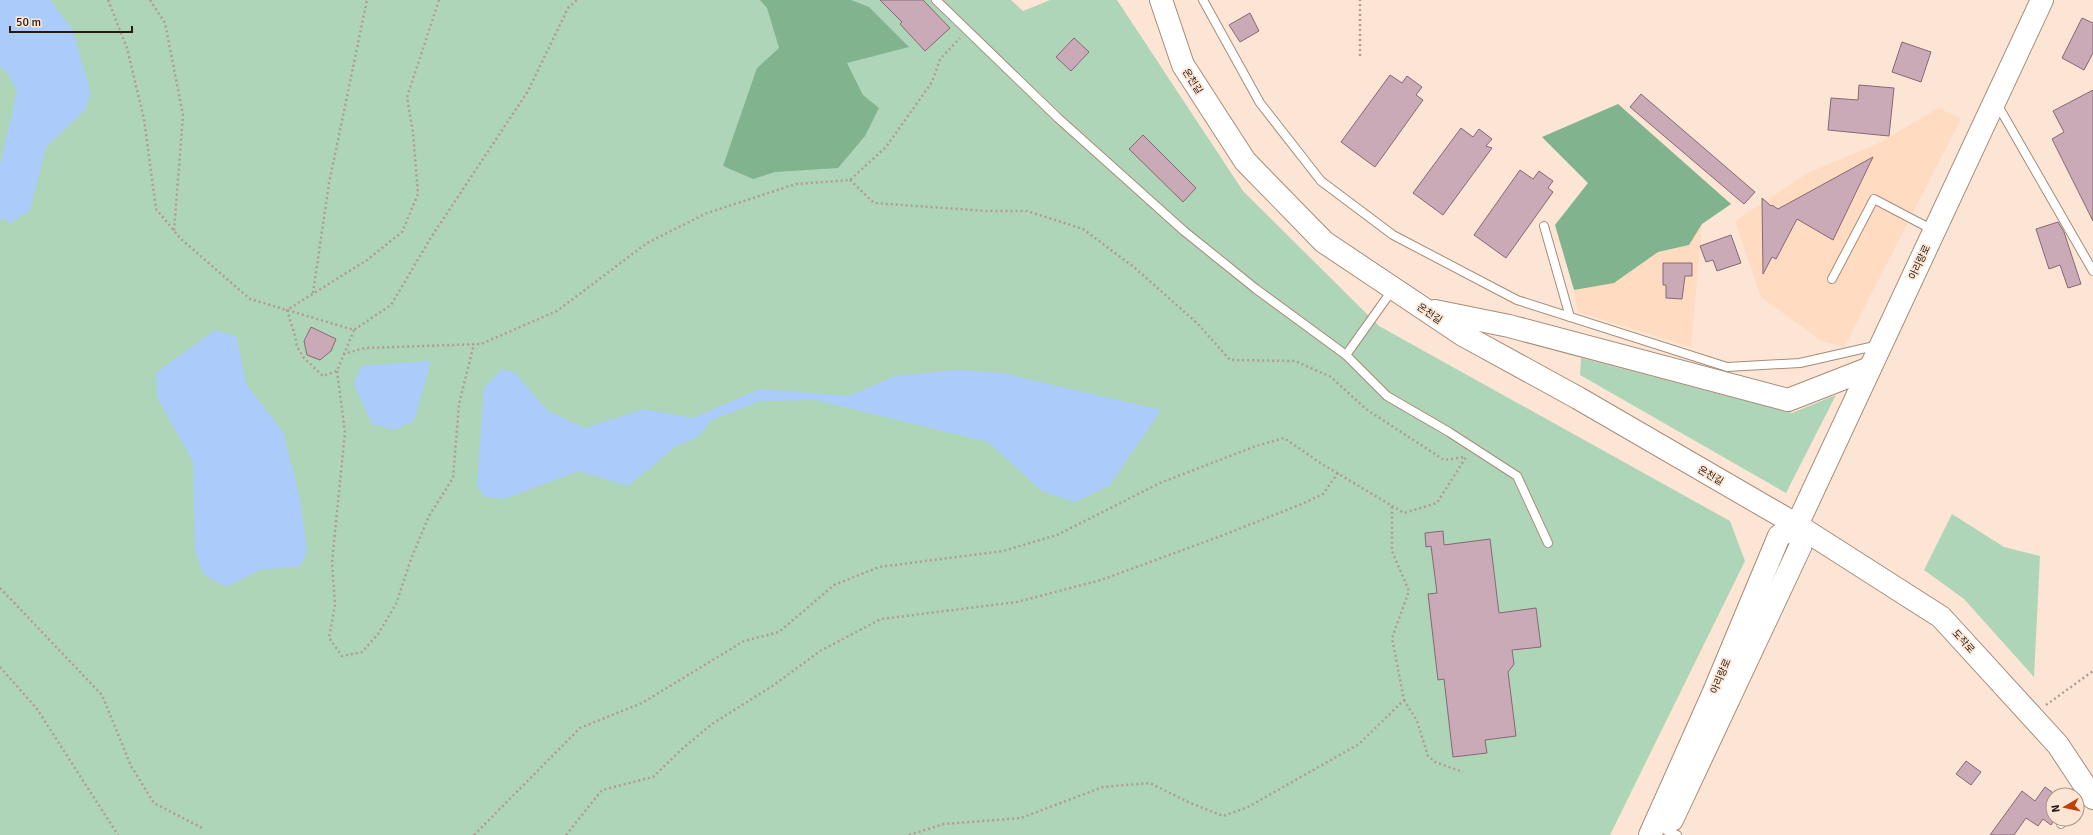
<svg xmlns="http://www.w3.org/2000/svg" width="2093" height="835" font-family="Signika,'Noto Sans KR',sans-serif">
  <rect width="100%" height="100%" fill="#fce5d4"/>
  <!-- built -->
  <g fill="#fedbc1">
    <path d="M 1939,108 L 1961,119 L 1844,347 L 1820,340 L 1761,297 L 1735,221 L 1808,173 L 1877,144 Z"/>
    <path d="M 1702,224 L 1691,347 L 1578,312 L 1574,290 L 1614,283 L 1658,252 L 1689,245 Z"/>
  </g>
  <!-- green -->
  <g fill="#afd5b9">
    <path d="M 0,0 L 1011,0 L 1023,11 L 1050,0 L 1117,0 L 1243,191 L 1379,326 L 1730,521 L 1745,561 L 1610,835 L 0,835 Z"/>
    <path d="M 1581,358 L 1792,413 L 1836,395 L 1786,493 L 1580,375 Z"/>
    <path d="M 1952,514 L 2004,547 L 2040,556 L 2034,677 L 1964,599 L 1924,570 Z"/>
  </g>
  <!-- forest -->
  <g fill="#80b38e">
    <path d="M 760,0 L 851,0 L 869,7 L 909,47 L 847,63 L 863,95 L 879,108 L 865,136 L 838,168 L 775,172 L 753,179 L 723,166 L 757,68 L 779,48 L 767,8 Z"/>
    <path d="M 1618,104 L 1731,204 L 1702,224 L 1689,245 L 1658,252 L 1614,283 L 1574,290 L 1555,225 L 1588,183 L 1542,137 Z"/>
  </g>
  <!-- water -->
  <g fill="#abcbfb">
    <path d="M 0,0 L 50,0 L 72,29 L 91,93 L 85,110 L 46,147 L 30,210 L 11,223 L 0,218 L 0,165 L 17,92 L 9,75 L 0,66 Z"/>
    <path d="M 215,330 L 236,336 L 246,384 L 283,432 L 300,499 L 307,550 L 301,566 L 260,570 L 226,587 L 204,575 L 195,551 L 193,462 L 157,397 L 156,373 Z"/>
    <path d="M 431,361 L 414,421 L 394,430 L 372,424 L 354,384 L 361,366 Z"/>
    <path d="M 502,369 L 515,373 L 548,411 L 585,428 L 644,409 L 693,418 L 760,389 L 849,396 L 895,376 L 958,370 L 1002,373 L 1161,410 L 1109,486 L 1075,502 L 1042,491 L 988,442 L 815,400 L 760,401 L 712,420 L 698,437 L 676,446 L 628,486 L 579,471 L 504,499 L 485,497 L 477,486 L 484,388 Z"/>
  </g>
  <!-- building -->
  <g fill="#cbaab8" stroke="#866874">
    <path d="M 880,0 L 923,0 L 950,28 L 925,51 L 900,24 L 902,22 Z"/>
    <path d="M 1250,13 L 1259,31 L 1240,42 L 1229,25 Z"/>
    <path d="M 2082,18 L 2093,23 L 2093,53 L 2084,70 L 2062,58 Z"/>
    <path d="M 1074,38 L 1089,52 L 1071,71 L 1056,57 Z"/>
    <path d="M 1902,42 L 1931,52 L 1921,82 L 1892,72 Z"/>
    <path d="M 1390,75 L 1402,83 L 1407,76 L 1422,87 L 1416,95 L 1423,100 L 1375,167 L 1341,142 Z"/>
    <path d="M 1859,85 L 1894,88 L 1889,136 L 1828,130 L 1831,98 L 1858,100 Z"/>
    <path d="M 2093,90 L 2093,221 L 2052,139 L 2064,132 L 2053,111 Z"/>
    <path d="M 1641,94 L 1755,192 L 1744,204 L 1630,107 Z"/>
    <path d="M 1461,128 L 1473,137 L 1479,129 L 1492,139 L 1486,146 L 1492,148 L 1443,215 L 1413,193 Z"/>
    <path d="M 1143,135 L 1196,188 L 1183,202 L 1129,149 Z"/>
    <path d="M 1873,157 L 1833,240 L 1797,219 L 1776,259 L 1772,257 L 1763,274 L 1762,198 L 1771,206 L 1772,205 L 1778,209 Z"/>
    <path d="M 1520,170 L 1533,179 L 1539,171 L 1553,181 L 1548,188 L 1553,192 L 1506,258 L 1474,235 Z"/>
    <path d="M 2058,222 L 2064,232 L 2081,284 L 2068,288 L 2060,265 L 2049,269 L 2036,229 Z"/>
    <path d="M 1731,235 L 1741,263 L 1717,271 L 1713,260 L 1706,262 L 1700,246 Z"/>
    <path d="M 1663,263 L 1692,263 L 1692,276 L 1685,276 L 1682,299 L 1666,298 L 1666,285 L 1663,285 Z"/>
    <path d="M 311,327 L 336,339 L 331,351 L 320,360 L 307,355 L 304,341 Z"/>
    <path d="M 1443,531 L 1444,545 L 1490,539 L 1499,613 L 1536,608 L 1541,647 L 1512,650 L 1514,664 L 1508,672 L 1516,736 L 1485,740 L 1487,753 L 1453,757 L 1444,679 L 1438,680 L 1428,594 L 1437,593 L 1431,546 L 1426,547 L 1425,533 Z"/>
    <path d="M 1966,761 L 1981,772 L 1971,785 L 1956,774 Z"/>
    <path d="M 2045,787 L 2056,795 L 2053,795 L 2053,819 L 2055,819 L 2051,825 L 2043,819 L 2038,826 L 2026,818 L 2014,835 L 1990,835 L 2022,791 L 2035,801 Z"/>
  </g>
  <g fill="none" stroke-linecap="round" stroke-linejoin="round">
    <!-- lane casing -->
    <g stroke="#a68c78" stroke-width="10">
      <g id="lane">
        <path d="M 936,0 L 1058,118 L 1184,231 L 1256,289 L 1346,355"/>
        <path d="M 1203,0 L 1260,103 L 1321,181 L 1393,235 L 1517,300 L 1727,367 L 1800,363 L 1879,345"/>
        <path d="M 1997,104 L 2093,271"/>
        <path d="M 1544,226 L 1570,317"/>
        <path d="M 1832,279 L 1874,199 L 1933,230"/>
        <path d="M 1393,289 L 1346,355 L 1387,396 L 1449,432 L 1517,476 L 1548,543"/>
        <path d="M 2077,803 L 2087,790"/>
        <path d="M 2061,824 L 2065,819"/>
        <path d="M 1667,831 L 1677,835"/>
      </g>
    </g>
    <!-- secondary casing -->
    <g stroke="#a68c78" stroke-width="24">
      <g id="secondary">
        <path d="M 1161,0 L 1183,65 L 1245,161 L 1324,242 L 1463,335 L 1578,398 L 1797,525 L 1941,617 L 2058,745 L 2093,798"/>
        <path d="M 1435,311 L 1509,326 L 1788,400 L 1870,368"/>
        <path d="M 1672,820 L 1801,545 L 1797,525"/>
        <path d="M 1650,835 L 1713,694 L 1779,536 L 1797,525 L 2042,0"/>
      </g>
    </g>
    <!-- path -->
    <g stroke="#b09d90" stroke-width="2.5" stroke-dasharray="2 3" stroke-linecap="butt">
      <path d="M 108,0 L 127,48 L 144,119 L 156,209 L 181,239 L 250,299 L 354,330 L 391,305 L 430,239 L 528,91 L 568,8 L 577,0"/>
      <path d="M 150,0 L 165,23 L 183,115 L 174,231"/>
      <path d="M 1360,56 L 1360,0"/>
      <path d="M 850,180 L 874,203 L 987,211 L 1027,211 L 1083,229 L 1135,268 L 1198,324 L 1230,360 L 1295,361 L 1331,377 L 1366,409 L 1444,460 L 1465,457"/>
      <path d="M 313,293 L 329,183 L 367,0"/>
      <path d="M 354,330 L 337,371 L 323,376 L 304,358 L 297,347 L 295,336 L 287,310 L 367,260 L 402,232 L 418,194 L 413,133 L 407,97 L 439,0"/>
      <path d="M 343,354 L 365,348 L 481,344 L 557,311 L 647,243 L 707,213 L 796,184 L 850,180 L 886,147 L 932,82 L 940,59 L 960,38"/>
      <path d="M 337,371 L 345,432 L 332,562 L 335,605 L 329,638 L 342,656 L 362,652 L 378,634 L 396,604 L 411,559 L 429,516 L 453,478 L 459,404 L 474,344"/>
      <path d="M 0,588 L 102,695 L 131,766 L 154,803 L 202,828"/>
      <path d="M 0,667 L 37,709 L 118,835"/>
      <path d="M 1404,700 L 1417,721 L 1428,756 L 1435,762 L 1463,772"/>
      <path d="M 2046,705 L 2093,671"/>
      <path d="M 474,835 L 580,728 L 642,703 L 744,641 L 779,632 L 834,585 L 879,567 L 1003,551 L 1057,535 L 1160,483 L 1256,446 L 1284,438 L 1322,464 L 1404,513 L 1437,503 L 1466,457"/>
      <path d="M 566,835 L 602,790 L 653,777 L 683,748 L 712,724 L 774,685 L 820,651 L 881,619 L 1017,602 L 1101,580 L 1221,536 L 1304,503 L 1323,494 L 1338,473"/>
      <path d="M 909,835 L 944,824 L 1021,818 L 1103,787 L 1150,783 L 1188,802 L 1223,816 L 1248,807 L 1359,744 L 1404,700 L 1392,638 L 1409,591 L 1392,551 L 1392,506"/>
    </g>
    <!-- lane -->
    <use href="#lane" stroke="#fff" stroke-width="8"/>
    <!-- secondary -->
    <use href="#secondary" stroke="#fff" stroke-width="22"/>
  </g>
  <g text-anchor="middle" stroke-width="3.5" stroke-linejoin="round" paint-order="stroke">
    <!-- street labels -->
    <g font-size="10" fill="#251b14" stroke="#fce5d4">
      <text transform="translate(1193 81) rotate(57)" y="4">온천길</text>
      <text transform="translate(1919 262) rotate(-65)" y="4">아리랑로</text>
      <text transform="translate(1430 313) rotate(34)" y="4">온천길</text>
      <text transform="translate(1711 475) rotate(30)" y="4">온천길</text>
      <text transform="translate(1964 641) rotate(48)" y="4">도작로</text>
      <text transform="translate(1720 676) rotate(-67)" y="4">아리랑로</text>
    </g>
  </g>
  <!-- north arrow -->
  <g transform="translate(2065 807) rotate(261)"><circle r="19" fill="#fce5d4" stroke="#a69487"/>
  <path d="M0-3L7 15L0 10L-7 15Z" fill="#c43d03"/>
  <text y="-6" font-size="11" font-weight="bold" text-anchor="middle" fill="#251b14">N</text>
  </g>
  <!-- scale -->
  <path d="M10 26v6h122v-6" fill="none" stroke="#251b14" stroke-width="2"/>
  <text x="16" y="26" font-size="12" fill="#251b14" stroke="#fce5d4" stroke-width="3" paint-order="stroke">50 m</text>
</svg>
